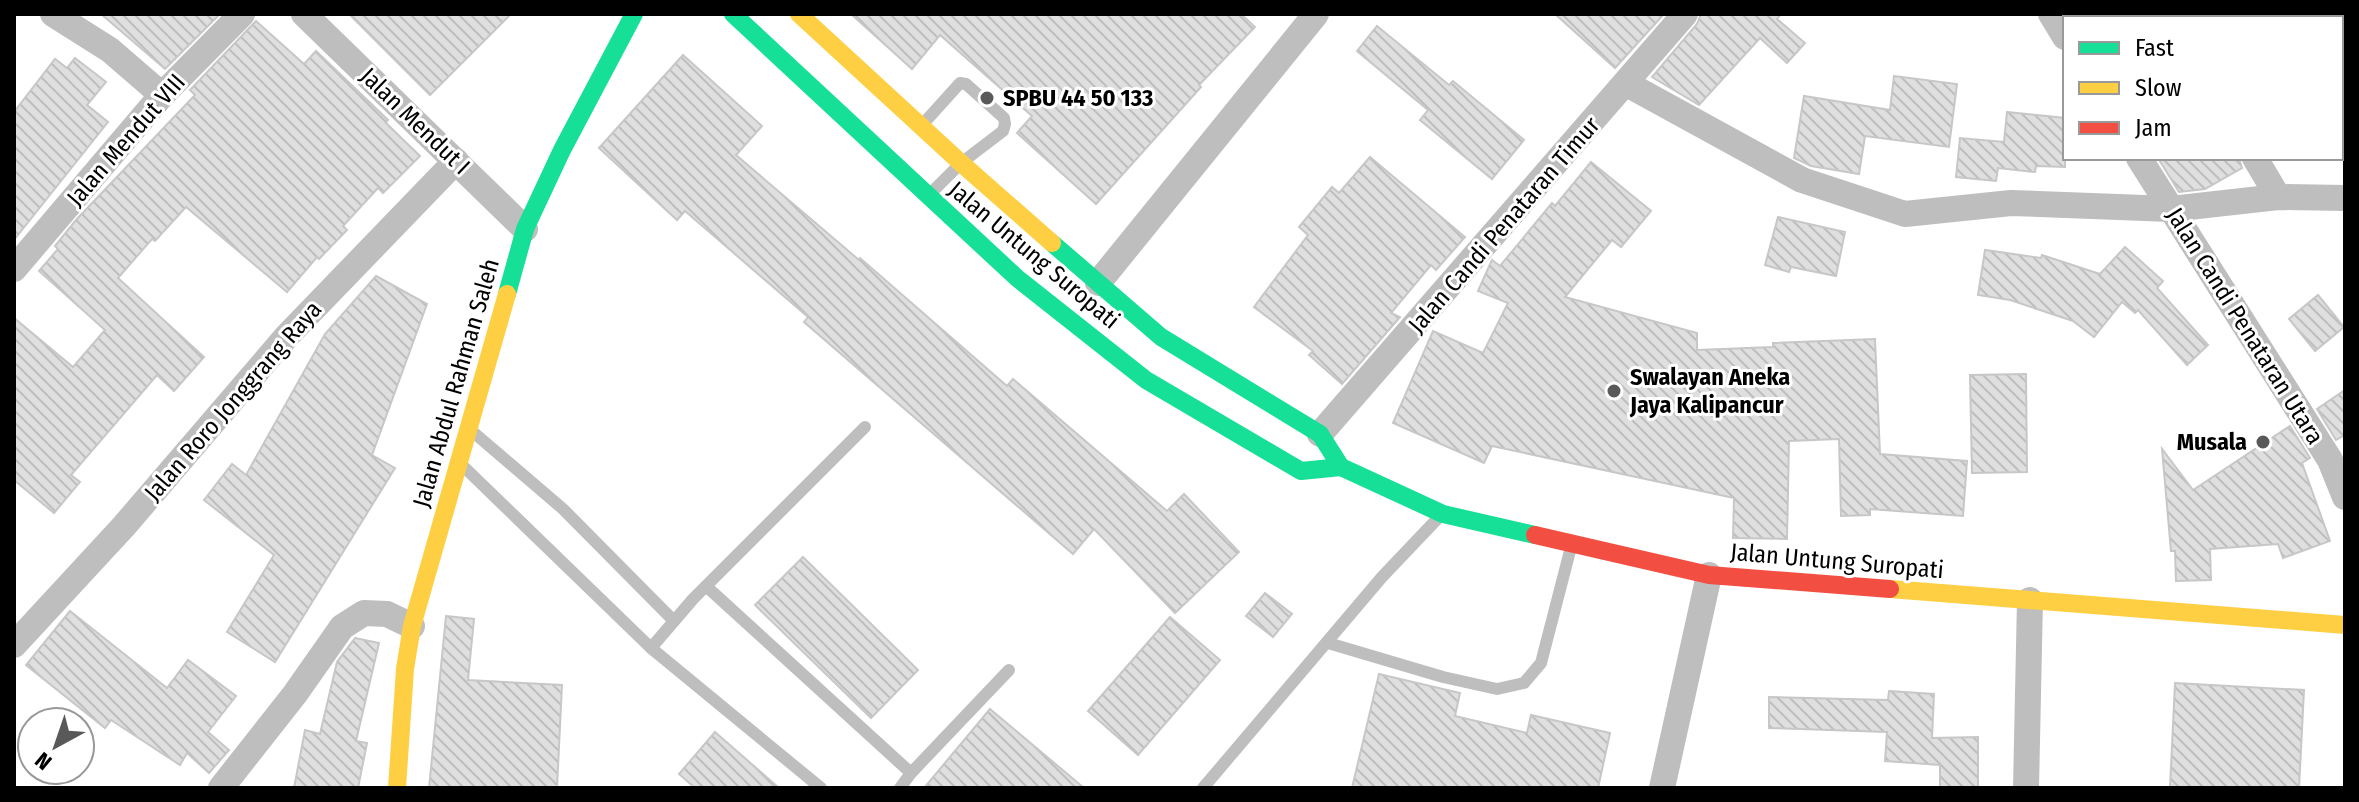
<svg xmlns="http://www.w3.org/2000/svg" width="2359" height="802" font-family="'Fira Sans Condensed',sans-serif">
  <defs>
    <pattern id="building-back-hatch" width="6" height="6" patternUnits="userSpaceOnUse" patternTransform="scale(2)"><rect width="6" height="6" fill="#dfdfdf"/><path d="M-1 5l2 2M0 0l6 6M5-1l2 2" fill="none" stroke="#bebebe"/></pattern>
  </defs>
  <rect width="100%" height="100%" fill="#fff"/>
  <!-- building -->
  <g fill="url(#building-back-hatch)" stroke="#c7c7c7" stroke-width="2">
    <path d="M 101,14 L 220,14 L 165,69 Z"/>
    <path d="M 349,14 L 511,14 L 430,95 Z"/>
    <path d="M 851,14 L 1241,14 L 1255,27 L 1199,85 L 1201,87 L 1096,204 L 1017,133 L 1032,116 L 940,35 L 912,69 Z"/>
    <path d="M 1555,14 L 1664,14 L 1615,68 Z"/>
    <path d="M 1701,14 L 1781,14 L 1777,19 L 1805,43 L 1787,63 L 1760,38 L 1699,105 L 1652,77 L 1697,24 Z"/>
    <path d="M 256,21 L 304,64 L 316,51 L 388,120 L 386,123 L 420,156 L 383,193 L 378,188 L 343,226 L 347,230 L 319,259 L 317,257 L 287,292 L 186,207 L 155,241 L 152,239 L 118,278 L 204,357 L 174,391 L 157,375 L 71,475 L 80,482 L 54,513 L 14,480 L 14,318 L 73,367 L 105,330 L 39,271 L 58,249 L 55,246 L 76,220 L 195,95 L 190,90 Z"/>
    <path d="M 1377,26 L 1449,85 L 1453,81 L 1524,140 L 1492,179 L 1420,120 L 1428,110 L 1357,51 Z"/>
    <path d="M 683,55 L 762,126 L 736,155 L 859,260 L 860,258 L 1007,386 L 1013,379 L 1167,511 L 1184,494 L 1239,552 L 1175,613 L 1094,529 L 1073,554 L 804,322 L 808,317 L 685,211 L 677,220 L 599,148 Z"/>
    <path d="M 75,58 L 106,82 L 87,105 L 108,122 L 14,240 L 14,112 L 55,59 L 67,68 Z"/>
    <path d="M 1894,76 L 1957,84 L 1949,147 L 1865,136 L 1859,174 L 1811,166 L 1794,158 L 1804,96 L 1890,110 Z"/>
    <path d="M 2007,112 L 2065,118 L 2065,167 L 2036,166 L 2035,172 L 1998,168 L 1996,181 L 1956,177 L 1960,138 L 2004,142 Z"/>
    <path d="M 1370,157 L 1465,237 L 1436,270 L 1431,265 L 1391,313 L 1400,317 L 1342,384 L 1309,355 L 1313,351 L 1254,307 L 1308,235 L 1299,227 L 1332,187 L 1339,193 Z"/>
    <path d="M 2158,158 L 2239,158 L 2242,168 L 2205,189 L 2179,192 Z"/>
    <path d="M 1591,162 L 1651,211 L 1621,247 L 1612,240 L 1565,297 L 1697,333 L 1697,350 L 1773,347 L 1773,343 L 1875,339 L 1880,454 L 1967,461 L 1963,516 L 1870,509 L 1870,515 L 1841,516 L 1839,439 L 1789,441 L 1787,539 L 1733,538 L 1734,498 L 1492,446 L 1484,463 L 1393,423 L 1433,331 L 1483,353 L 1508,303 L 1478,291 L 1491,262 L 1492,260 L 1500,266 L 1552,203 L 1555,206 Z"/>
    <path d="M 1778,217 L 1845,232 L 1836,276 L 1791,267 L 1789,272 L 1765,265 Z"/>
    <path d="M 2125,247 L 2163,281 L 2157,288 L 2208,345 L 2187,365 L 2138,310 L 2135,313 L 2122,302 L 2094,337 L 2073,321 L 2010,300 L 1978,295 L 1985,250 L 2041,258 L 2042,255 L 2100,274 Z"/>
    <path d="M 376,276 L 427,304 L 372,455 L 395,468 L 275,662 L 227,632 L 274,555 L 204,500 L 232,464 L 246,475 L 325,334 Z"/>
    <path d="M 2318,295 L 2344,327 L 2315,351 L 2289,319 Z"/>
    <path d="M 2026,374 L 2027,472 L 1972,473 L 1970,375 Z"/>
    <path d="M 2345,390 L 2345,435 L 2336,440 L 2317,409 Z"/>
    <path d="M 2290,426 L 2310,458 L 2302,463 L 2330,541 L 2283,558 L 2278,544 L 2210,549 L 2211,580 L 2176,581 L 2175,551 L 2171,551 L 2162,449 L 2193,490 Z"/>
    <path d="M 803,557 L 918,670 L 871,718 L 755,605 Z"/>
    <path d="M 1265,593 L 1292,614 L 1273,637 L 1246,616 Z"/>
    <path d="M 70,611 L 167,688 L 188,660 L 236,696 L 208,732 L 229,750 L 209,773 L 187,753 L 180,765 L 111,720 L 105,728 L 26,665 Z"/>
    <path d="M 446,616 L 474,619 L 468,680 L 562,685 L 557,788 L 429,788 Z"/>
    <path d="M 1170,617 L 1220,660 L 1138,755 L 1088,711 Z"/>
    <path d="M 355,638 L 379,643 L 356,741 L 367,743 L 358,788 L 294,788 L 305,730 L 320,734 L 337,662 Z"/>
    <path d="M 1379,674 L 1460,693 L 1455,716 L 1527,733 L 1531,715 L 1610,733 L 1598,788 L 1352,788 Z"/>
    <path d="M 2175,683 L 2304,690 L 2299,788 L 2170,788 Z"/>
    <path d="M 1889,691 L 1934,694 L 1932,738 L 1978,737 L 1978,788 L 1940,788 L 1940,765 L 1885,761 L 1887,732 L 1769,728 L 1769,697 L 1888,700 Z"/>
    <path d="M 990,709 L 1084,788 L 924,788 Z"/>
    <path d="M 715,732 L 779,788 L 695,788 L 679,774 Z"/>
  </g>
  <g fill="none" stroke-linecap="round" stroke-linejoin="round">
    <!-- lane -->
    <g stroke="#bebebe" stroke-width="12">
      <path d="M 923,124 L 960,83 L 966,84 L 1004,118 L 1005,124 L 1003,131 L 961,163 L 930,194"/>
      <path d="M 473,432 L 563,509 L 674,621"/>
      <path d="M 464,467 L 651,648 L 821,788"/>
      <path d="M 707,587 L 911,773"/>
      <path d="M 1328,643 L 1443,677 L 1497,689 L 1524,683 L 1541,663 L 1571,547"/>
      <path d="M 651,648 L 693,599 L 865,427"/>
      <path d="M 900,788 L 911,773 L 1009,670"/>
      <path d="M 1203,788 L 1382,577 L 1440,516"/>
    </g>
    <!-- street -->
    <g stroke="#bebebe" stroke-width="26">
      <path d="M 53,14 L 110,50 L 162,95"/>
      <path d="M 304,14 L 525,229"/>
      <path d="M 2051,14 L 2065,37"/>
      <path d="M 2169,14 L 2171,18"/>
      <path d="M 1627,84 L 1802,180 L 1905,214 L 2011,203 L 2171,209 L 2278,197 L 2345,198"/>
      <path d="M 2139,158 L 2330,460 L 2345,497"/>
      <path d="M 2255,158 L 2278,197"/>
      <path d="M 14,269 L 162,95 L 242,14"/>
      <path d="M 1098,283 L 1316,14"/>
      <path d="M 1320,434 L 1685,14"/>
      <path d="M 14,645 L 124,526 L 287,336 L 456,161"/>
      <path d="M 221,788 L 295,694 L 342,627 L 364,613 L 387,614 L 412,626"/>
      <path d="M 1662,788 L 1709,575"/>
      <path d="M 2026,788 L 2030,600"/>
    </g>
    <!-- fast -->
    <g stroke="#16e098" stroke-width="18">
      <path d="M 733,14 L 1017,278 L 1146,380 L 1301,471 L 1341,467"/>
      <path d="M 1052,243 L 1161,337 L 1320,434 L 1341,467 L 1443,514 L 1535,535"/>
      <path d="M 507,294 L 525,229 L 562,150 L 634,14"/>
    </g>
    <!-- slow -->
    <g stroke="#ffcf43" stroke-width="18">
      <path d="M 799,14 L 961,163 L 1052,243"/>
      <path d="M 1890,589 L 2345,625"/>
      <path d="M 397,788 L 405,669 L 412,626 L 507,294"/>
    </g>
    <!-- jam -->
    <path stroke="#f24e42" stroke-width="18" d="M 1535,535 L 1709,575 L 1890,589"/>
  </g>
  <!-- markers -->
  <g fill="#595959" stroke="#fff" stroke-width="3">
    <circle cx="987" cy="98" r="8"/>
    <circle cx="1614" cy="391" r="8"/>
    <circle cx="2263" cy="442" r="8"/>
  </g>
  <g text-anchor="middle" stroke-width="6" stroke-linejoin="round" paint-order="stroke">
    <!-- poi labels -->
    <g font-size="24" font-weight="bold" fill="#000" stroke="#fff" text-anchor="start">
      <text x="1003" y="106">SPBU 44 50 133</text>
      <text x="1630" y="385">Swalayan Aneka<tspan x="1630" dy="28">Jaya Kalipancur</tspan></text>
      <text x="2247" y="450" text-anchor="end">Musala</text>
    </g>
    <!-- street labels -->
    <g font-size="24" fill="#000" stroke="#fff">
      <text transform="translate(415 121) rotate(44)" y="8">Jalan Mendut I</text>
      <text transform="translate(126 140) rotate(-49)" y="8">Jalan Mendut VIII</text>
      <text transform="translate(1504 225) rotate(-49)" y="8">Jalan Candi Penataran Timur</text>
      <text transform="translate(1034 255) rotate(40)" y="8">Jalan Untung Suropati</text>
      <text transform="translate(2245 326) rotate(58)" y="8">Jalan Candi Penataran Utara</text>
      <text transform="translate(456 383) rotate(-74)" y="8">Jalan Abdul Rahman Saleh</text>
      <text transform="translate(233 401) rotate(-49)" y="8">Jalan Roro Jonggrang Raya</text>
      <text transform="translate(1837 561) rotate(5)" y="8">Jalan Untung Suropati</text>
    </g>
  </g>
  <!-- border -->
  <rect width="2359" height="802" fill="none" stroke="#000000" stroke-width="32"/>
  <!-- legend -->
  <rect x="2063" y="16" width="280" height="144" fill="#ffffff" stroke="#999999" stroke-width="2"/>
  <rect x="2079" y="42" width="40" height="12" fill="#16e098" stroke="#999999" stroke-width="2"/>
  <text x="2135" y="56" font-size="24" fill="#000000">Fast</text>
  <rect x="2079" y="82" width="40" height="12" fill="#ffcf43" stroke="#999999" stroke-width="2"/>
  <text x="2135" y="96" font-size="24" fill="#000000">Slow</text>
  <rect x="2079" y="122" width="40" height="12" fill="#f24e42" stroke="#999999" stroke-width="2"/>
  <text x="2135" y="136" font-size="24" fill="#000000">Jam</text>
  <!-- north arrow -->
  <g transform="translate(56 746) rotate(220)"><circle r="38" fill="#ffffff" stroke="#999999" stroke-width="2"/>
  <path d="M0-6L14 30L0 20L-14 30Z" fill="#595959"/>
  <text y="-12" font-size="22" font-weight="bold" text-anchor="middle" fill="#000000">N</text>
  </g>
</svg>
